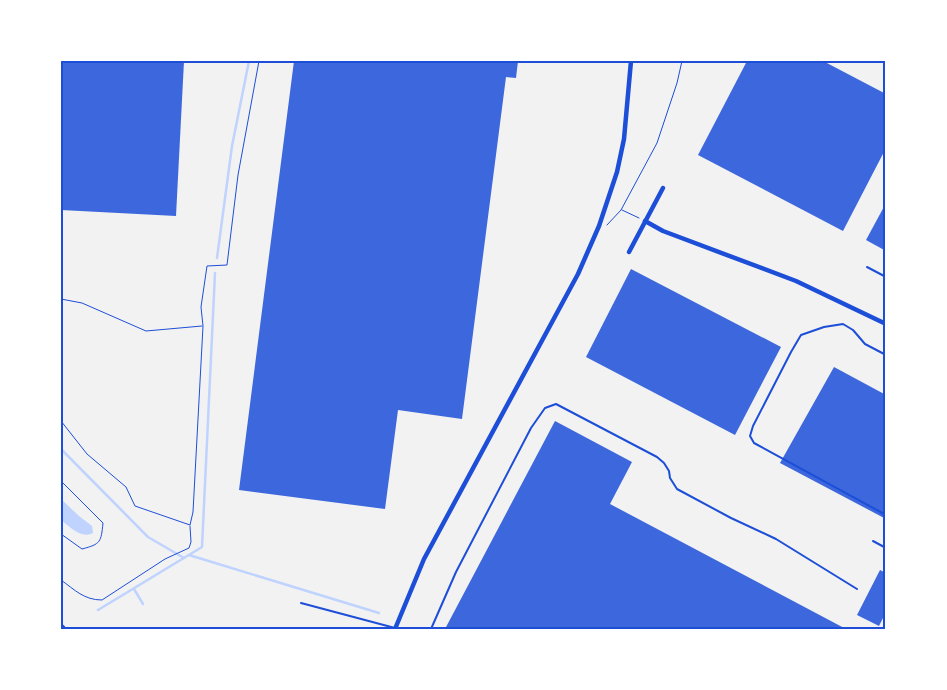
<svg xmlns="http://www.w3.org/2000/svg" width="947" height="690" font-family="'DM Sans',sans-serif">
  <rect width="100%" height="100%" fill="#f2f2f2"/>
  <!-- water -->
  <path fill="#bfd3fe" d="M 61,499 L 79,516 L 92,526 L 93,533 C 81,539 70,527 61,520 Z"/>
  <g fill="none" stroke-linecap="round" stroke-linejoin="round">
    <!-- stream -->
    <g stroke="#bfd3fe" stroke-width="2.5">
      <path d="M 217,258 L 232,146 L 249,61"/>
      <path d="M 61,449 L 148,537 L 184,558"/>
      <path d="M 189,555 L 379,613"/>
      <path d="M 134,589 L 143,604"/>
      <path d="M 98,610 L 202,547 L 215,273"/>
    </g>
  </g>
  <!-- building -->
  <g fill="#3d67dc">
    <path d="M 61,61 L 184,61 L 176,216 L 61,210 Z"/>
    <path d="M 294,61 L 425,61 L 434,62 L 434,61 L 518,61 L 516,78 L 506,77 L 462,419 L 398,410 L 385,509 L 239,490 Z"/>
    <path d="M 747,61 L 823,61 L 886,94 L 886,148 L 843,231 L 698,155 Z"/>
    <path d="M 886,203 L 886,251 L 866,240 Z"/>
    <path d="M 631,269 L 781,347 L 735,435 L 586,357 Z"/>
    <path d="M 834,367 L 886,395 L 886,519 L 780,463 Z"/>
    <path d="M 555,421 L 632,462 L 610,504 L 846,629 L 445,629 Z"/>
    <path d="M 880,570 L 886,573 L 886,612 L 879,626 L 857,615 Z"/>
  </g>
  <g fill="none" stroke-linecap="round" stroke-linejoin="round">
    <!-- path -->
    <g stroke="#1d4ed8" stroke-width="1">
      <path d="M 622,210 L 639,218"/>
      <path d="M 607,225 L 621,210 L 657,143 L 677,83 L 682,61"/>
      <path d="M 61,299 L 82,303 L 146,331 L 202,326"/>
      <path d="M 61,421 L 87,454 L 126,487 L 135,506 L 190,525 L 193,512 L 203,326 L 201,307 L 207,266 L 227,265 L 238,175 L 259,61"/>
      <path d="M 61,481 L 103,523 C 101,542 101,544 82,549 L 61,534"/>
      <path d="M 61,580 C 75,590 84,600 102,600 L 165,559 L 189,548 L 191,542 L 190,526"/>
    </g>
    <!-- service -->
    <g stroke="#1d4ed8" stroke-width="2">
      <path d="M 867,267 L 886,277"/>
      <path d="M 886,355 L 865,344 L 853,330 L 843,324 L 824,327 L 801,335 L 791,352 L 753,426 L 750,436 L 754,443 L 886,515"/>
      <path d="M 873,541 L 886,548"/>
      <path d="M 301,603 L 395,628"/>
      <path d="M 431,629 L 456,572 L 531,428 L 545,408 L 556,404 L 657,457 L 664,463 L 669,471 L 670,478 L 677,489 L 731,518 L 776,539 L 857,589"/>
    </g>
    <!-- minor -->
    <g stroke="#1d4ed8" stroke-width="4.5">
      <path d="M 645,221 L 663,231 L 796,281 L 886,324"/>
      <path d="M 629,252 L 663,188"/>
      <path d="M 395,629 L 424,559 L 578,274 L 599,226 L 617,172 L 624,139 L 631,61"/>
    </g>
    <!-- motorway -->
    <path stroke="#1d4ed8" stroke-width="8" d="M 61,628 L 62,629"/>
  </g>
  <!-- border -->
  <rect width="947" height="690" fill="none" stroke="#ffffff" stroke-width="125"/>
  <rect x="62" y="62" width="822" height="566" fill="none" stroke="#1d4ed8" stroke-width="2"/>
</svg>
